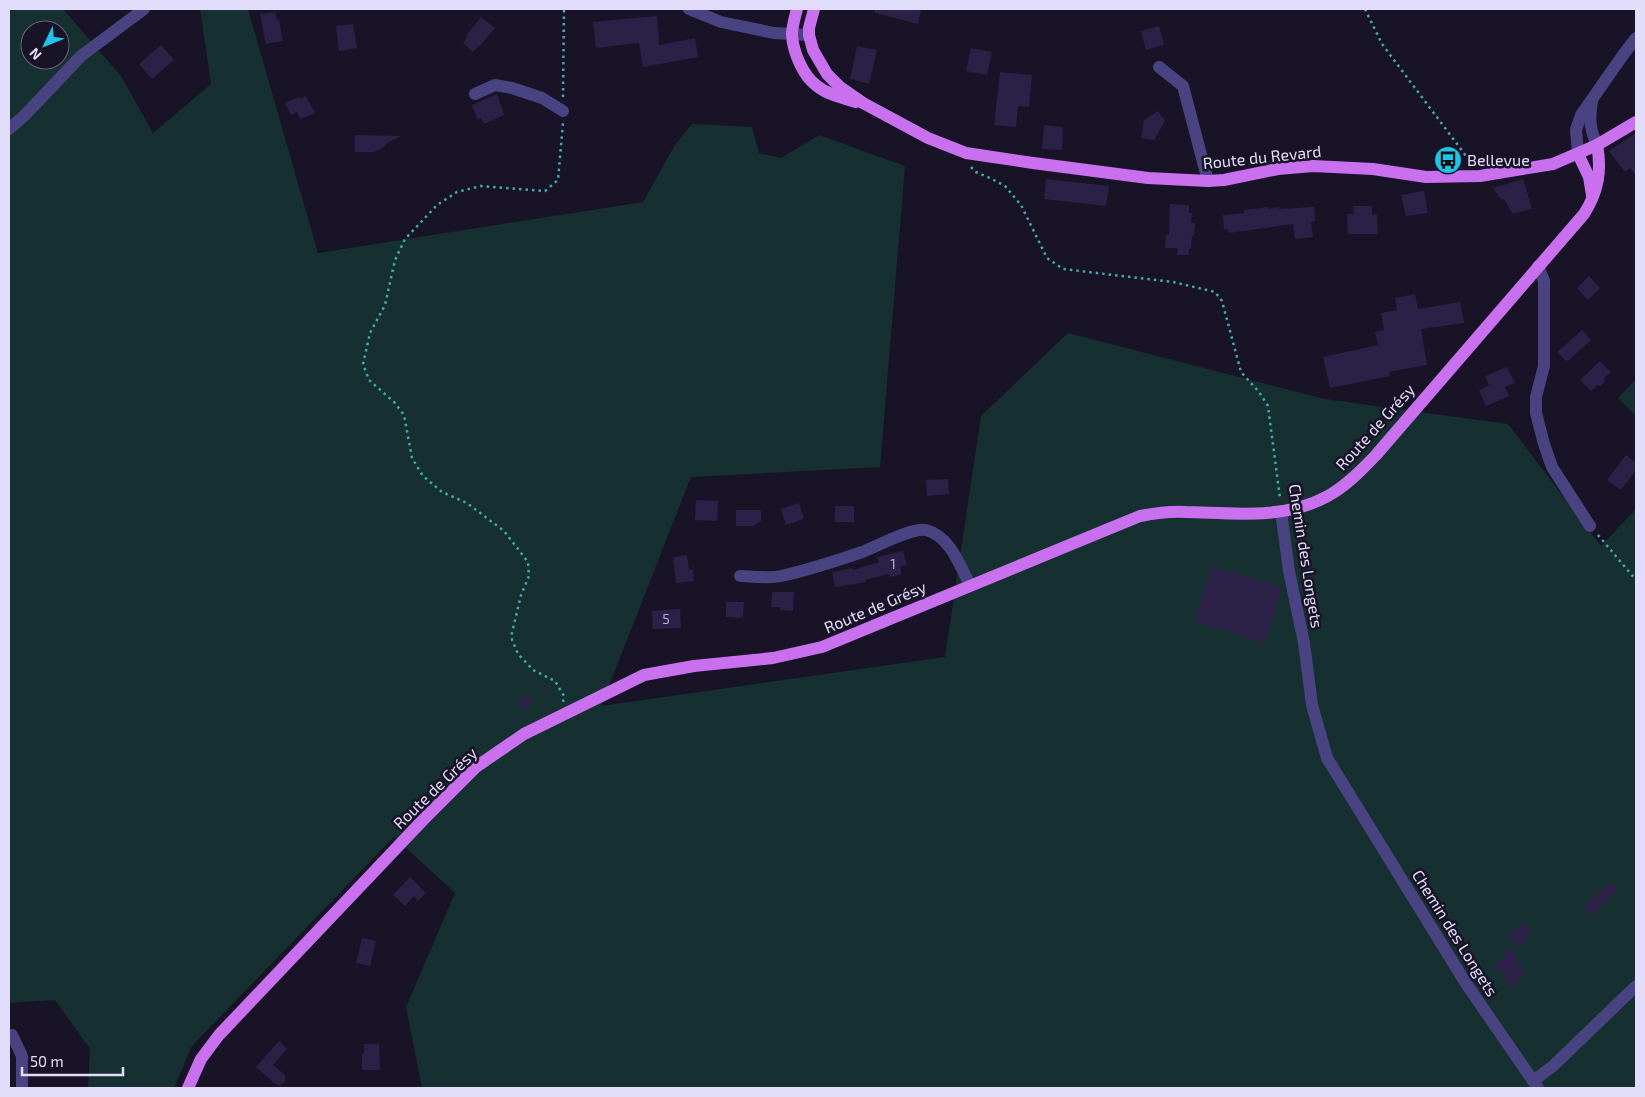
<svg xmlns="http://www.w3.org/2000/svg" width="1645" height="1097" font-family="'Exo 2',sans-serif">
  <rect width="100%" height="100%" fill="#181327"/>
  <!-- green -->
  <g fill="#162f30" fill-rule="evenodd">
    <path d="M 9,9 L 63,9 L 121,76 L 153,133 L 211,84 L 200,9 L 248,9 L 318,253 L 643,202 L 675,145 L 692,124 L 752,127 L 759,153 L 781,158 L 819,135 L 905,166 L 880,467 L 691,477 L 601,706 L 945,657 L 981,416 L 1068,333 L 1325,399 L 1508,424 L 1601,546 L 1636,509 L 1636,1088 L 422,1088 L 406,1007 L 455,893 L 394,837 L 192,1046 L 174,1088 L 88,1088 L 90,1049 L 55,1000 L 9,1003 ZM 30,30 L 60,30 L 60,60 L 30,60 Z"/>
    <path d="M 1636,379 L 1636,416 L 1618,398 Z"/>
  </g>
  <!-- building -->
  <g fill="#2b2146">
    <path d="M 875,9 L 921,9 L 918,24 L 875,13 Z"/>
    <path d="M 275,12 L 277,20 L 279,20 L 283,41 L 266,44 L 260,14 Z"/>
    <path d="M 657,16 L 659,45 L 695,38 L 698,57 L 643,67 L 639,43 L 596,48 L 593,22 Z"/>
    <path d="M 481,17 L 495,28 L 479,47 L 478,46 L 473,52 L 463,43 L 467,37 L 466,36 Z"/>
    <path d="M 353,24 L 357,48 L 339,51 L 336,26 Z"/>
    <path d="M 1159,26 L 1164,45 L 1146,50 L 1141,31 Z"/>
    <path d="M 161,45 L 174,60 L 152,79 L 139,64 Z"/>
    <path d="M 857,46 L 877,50 L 869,84 L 850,79 Z"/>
    <path d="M 971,48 L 992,52 L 987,75 L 966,71 Z"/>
    <path d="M 1000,72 L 1032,75 L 1029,107 L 1018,106 L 1016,127 L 994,125 Z"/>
    <path d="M 497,94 L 504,115 L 484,124 L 481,118 L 478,120 L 472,105 Z"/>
    <path d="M 306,96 L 315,113 L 300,119 L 297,112 L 291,115 L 285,103 L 299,97 L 300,99 Z"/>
    <path d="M 1158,111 L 1165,121 L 1154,140 L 1141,138 L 1144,120 Z"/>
    <path d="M 1044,125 L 1063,127 L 1062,150 L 1042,149 Z"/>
    <path d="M 1636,133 L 1636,176 L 1630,168 L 1625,172 L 1609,151 Z"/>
    <path d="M 355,135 L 401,136 L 385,144 L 386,146 L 374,152 L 355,152 Z"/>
    <path d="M 1046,179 L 1109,186 L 1106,206 L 1044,199 Z"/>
    <path d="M 1523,179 L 1532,209 L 1513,214 L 1504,199 L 1502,200 L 1493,188 Z"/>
    <path d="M 1424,191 L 1428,213 L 1406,216 L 1401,195 Z"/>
    <path d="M 1170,204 L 1189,205 L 1189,213 L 1192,213 L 1191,223 L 1195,223 L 1194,236 L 1192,236 L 1191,249 L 1189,249 L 1189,255 L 1177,255 L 1178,248 L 1165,248 L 1166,234 L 1169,235 Z"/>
    <path d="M 1353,206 L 1372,206 L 1372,215 L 1377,214 L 1378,234 L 1348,234 L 1347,214 L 1354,214 Z"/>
    <path d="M 1268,207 L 1268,209 L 1279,207 L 1279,209 L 1314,207 L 1315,221 L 1311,222 L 1313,237 L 1295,239 L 1293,224 L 1229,233 L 1228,229 L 1224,230 L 1223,215 L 1244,213 L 1244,210 Z"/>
    <path d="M 1589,276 L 1600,288 L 1588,300 L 1577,288 Z"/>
    <path d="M 1415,294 L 1418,309 L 1460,302 L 1464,323 L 1421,329 L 1427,365 L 1389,372 L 1390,376 L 1330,388 L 1323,357 L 1378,345 L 1375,332 L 1384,330 L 1381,313 L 1397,310 L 1395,298 Z"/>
    <path d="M 1582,330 L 1591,340 L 1567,362 L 1557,352 Z"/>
    <path d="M 1600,361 L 1611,372 L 1604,378 L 1605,381 L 1601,386 L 1597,385 L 1591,391 L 1580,380 Z"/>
    <path d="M 1507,367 L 1515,383 L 1505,387 L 1509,396 L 1486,406 L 1479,390 L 1489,385 L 1485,376 Z"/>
    <path d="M 1626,455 L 1636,463 L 1636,470 L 1621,490 L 1607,480 Z"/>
    <path d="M 948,479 L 949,494 L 927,496 L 926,480 Z"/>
    <path d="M 696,500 L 718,501 L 717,521 L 695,520 Z"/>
    <path d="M 799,503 L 804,519 L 786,525 L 781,509 Z"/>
    <rect x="835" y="506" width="19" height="16"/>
    <path d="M 736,510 L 761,510 L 761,521 L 753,526 L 736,526 Z"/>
    <path d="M 903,551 L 907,565 L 900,567 L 902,574 L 890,577 L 889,574 L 865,580 L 866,582 L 835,587 L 832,572 L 853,568 L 853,570 L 879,562 L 877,557 Z"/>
    <path d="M 687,555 L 689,570 L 693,569 L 694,581 L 676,583 L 673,557 Z"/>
    <path d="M 1212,566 L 1282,588 L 1265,643 L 1194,621 Z"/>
    <path d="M 772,592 L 794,592 L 793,611 L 780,610 L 780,607 L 771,607 Z"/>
    <path d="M 726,602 L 744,602 L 743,618 L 726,617 Z"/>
    <path d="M 680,609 L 681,628 L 653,629 L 652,611 Z"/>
    <path d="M 523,696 L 528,696 L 530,699 L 531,702 L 528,710 L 519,706 L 519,700 Z"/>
    <path d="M 410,877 L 426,893 L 418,901 L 414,896 L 405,906 L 393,895 Z"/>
    <path d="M 1610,882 L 1618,891 L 1591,916 L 1583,907 Z"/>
    <path d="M 1525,923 L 1532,933 L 1526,938 L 1528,941 L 1518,948 L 1508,935 Z"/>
    <path d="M 362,938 L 376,941 L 370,966 L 356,963 Z"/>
    <path d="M 1509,949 L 1519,957 L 1515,961 L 1526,969 L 1512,988 L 1503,981 L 1507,977 L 1494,968 Z"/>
    <path d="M 279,1041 L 287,1049 L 273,1065 L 285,1075 L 285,1082 L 280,1085 L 274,1083 L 256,1067 Z"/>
    <path d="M 364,1044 L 379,1044 L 380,1070 L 362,1070 L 362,1054 L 364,1053 Z"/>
  </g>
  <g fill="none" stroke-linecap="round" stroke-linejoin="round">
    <!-- path -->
    <g stroke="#3eacae" stroke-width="2.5" stroke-dasharray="2.5 4" stroke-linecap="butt">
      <path d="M 1365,9 L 1382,44 L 1472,164"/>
      <path d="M 563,97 L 564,9"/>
      <path d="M 971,167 L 976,172 L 990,178 L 1005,186 L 1021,205 L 1047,258 L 1063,269 L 1173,282 L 1215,292 L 1222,301 L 1241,372 L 1259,392 L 1268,406 L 1280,498"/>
      <path d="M 1598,535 L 1636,580"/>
      <path d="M 563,702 L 564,696 L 555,681 L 533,670 L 518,654 L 511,637 L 521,595 L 529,576 L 528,562 L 504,531 L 467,503 L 442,492 L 423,476 L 412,458 L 404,415 L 394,402 L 369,380 L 363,364 L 370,333 L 385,305 L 395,260 L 405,239 L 437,205 L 457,192 L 481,186 L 545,191 L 558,180 L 563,123"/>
    </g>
    <!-- minor -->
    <g stroke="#4a4381" stroke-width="12">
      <path d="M 689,9 L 721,22 L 774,33 L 809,35"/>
      <path d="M 1159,67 L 1183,86 L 1208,181"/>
      <path d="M 475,94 L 495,85 L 512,88 L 542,98 L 563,111"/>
      <path d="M 1592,102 C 1589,118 1590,130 1597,145"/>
      <path d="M 9,129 L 25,115 L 81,56 L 144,9"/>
      <path d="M 1578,154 L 1576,130 L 1581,115 L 1623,55 L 1636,38"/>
      <path d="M 1538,266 L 1544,281 L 1544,366 L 1536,397 L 1536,413 L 1544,444 L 1552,467 L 1590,526"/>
      <path d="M 1281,511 L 1289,571 L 1304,643 L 1312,705 L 1327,758 L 1465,982 L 1538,1088"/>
      <path d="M 740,576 C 753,576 769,579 781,576 C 808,570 836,561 862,552 C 876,547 912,527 926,530 C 950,536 960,566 970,585"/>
      <path d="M 12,1035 L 22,1056 L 22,1088"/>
      <path d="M 1533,1081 L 1553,1066 L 1636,986"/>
    </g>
    <!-- major -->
    <g stroke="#c970ef" stroke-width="12">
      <path d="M 797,9 C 795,17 792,26 792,35 C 793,52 803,76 817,86 C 828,95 843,98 856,102"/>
      <path d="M 814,9 L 809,28 L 809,35 L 813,50 L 827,74 L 840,87 L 863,103 L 928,138 L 966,153 L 1033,163 L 1148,178 L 1208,181 L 1224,180 L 1278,169 L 1313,166 L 1373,169 L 1426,177 L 1480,176 L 1553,164 L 1597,145 L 1636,122"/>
      <path d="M 1578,154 L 1589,177 L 1592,195"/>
      <path d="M 188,1088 L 201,1059 L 219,1035 L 423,820 L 476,767 L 524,734 L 644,675 L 694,666 L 773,658 L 822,647 L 1140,516 C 1156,513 1171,511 1186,512 C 1232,513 1283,520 1326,497 C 1345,487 1361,471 1376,455 L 1584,214 C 1598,192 1602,171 1597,145"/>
    </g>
  </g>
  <!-- icons -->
  <defs>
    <g id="bus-disc" transform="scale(1.4375)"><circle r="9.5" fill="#1ec3e6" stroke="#181327"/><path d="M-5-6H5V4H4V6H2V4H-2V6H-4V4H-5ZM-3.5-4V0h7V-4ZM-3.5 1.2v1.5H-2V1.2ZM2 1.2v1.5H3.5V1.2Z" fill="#111"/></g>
  </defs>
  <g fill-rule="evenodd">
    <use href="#bus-disc" x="1448" y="160"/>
  </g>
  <g text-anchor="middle" stroke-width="5" stroke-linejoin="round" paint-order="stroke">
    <!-- number labels -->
    <g font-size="14" fill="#b4aece">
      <text x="893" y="569">1</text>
      <text x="666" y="624">5</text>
    </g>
    <!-- street labels -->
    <g font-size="16" fill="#e2ddfb" stroke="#181327">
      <text transform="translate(1262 157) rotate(-6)" y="6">Route du Revard</text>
      <text transform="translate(1375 427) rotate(-48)" y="6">Route de Grésy</text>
      <text transform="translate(1306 556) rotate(81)" y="6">Chemin des Longets</text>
      <text transform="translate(875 607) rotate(-23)" y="6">Route de Grésy</text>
      <text transform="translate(435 788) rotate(-44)" y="6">Route de Grésy</text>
      <text transform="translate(1455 933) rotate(58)" y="6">Chemin des Longets</text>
    </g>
    <!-- poi labels -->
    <g font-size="16" fill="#e2ddfb" stroke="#181327" text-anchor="start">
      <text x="1467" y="166">Bellevue</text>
    </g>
  </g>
  <!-- border -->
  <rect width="1645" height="1097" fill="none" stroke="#e2ddfb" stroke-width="20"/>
  <!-- north arrow -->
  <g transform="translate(45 45) rotate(227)"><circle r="24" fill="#181327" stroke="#69647c"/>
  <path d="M0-4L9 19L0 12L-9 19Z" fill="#1ec3e6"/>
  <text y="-8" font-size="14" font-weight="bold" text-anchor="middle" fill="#e2ddfb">N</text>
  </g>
  <!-- scale -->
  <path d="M22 1067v8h101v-8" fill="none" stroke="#e2ddfb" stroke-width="2.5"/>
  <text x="30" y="1067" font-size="15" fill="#e2ddfb" stroke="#181327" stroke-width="4" paint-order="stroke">50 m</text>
</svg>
